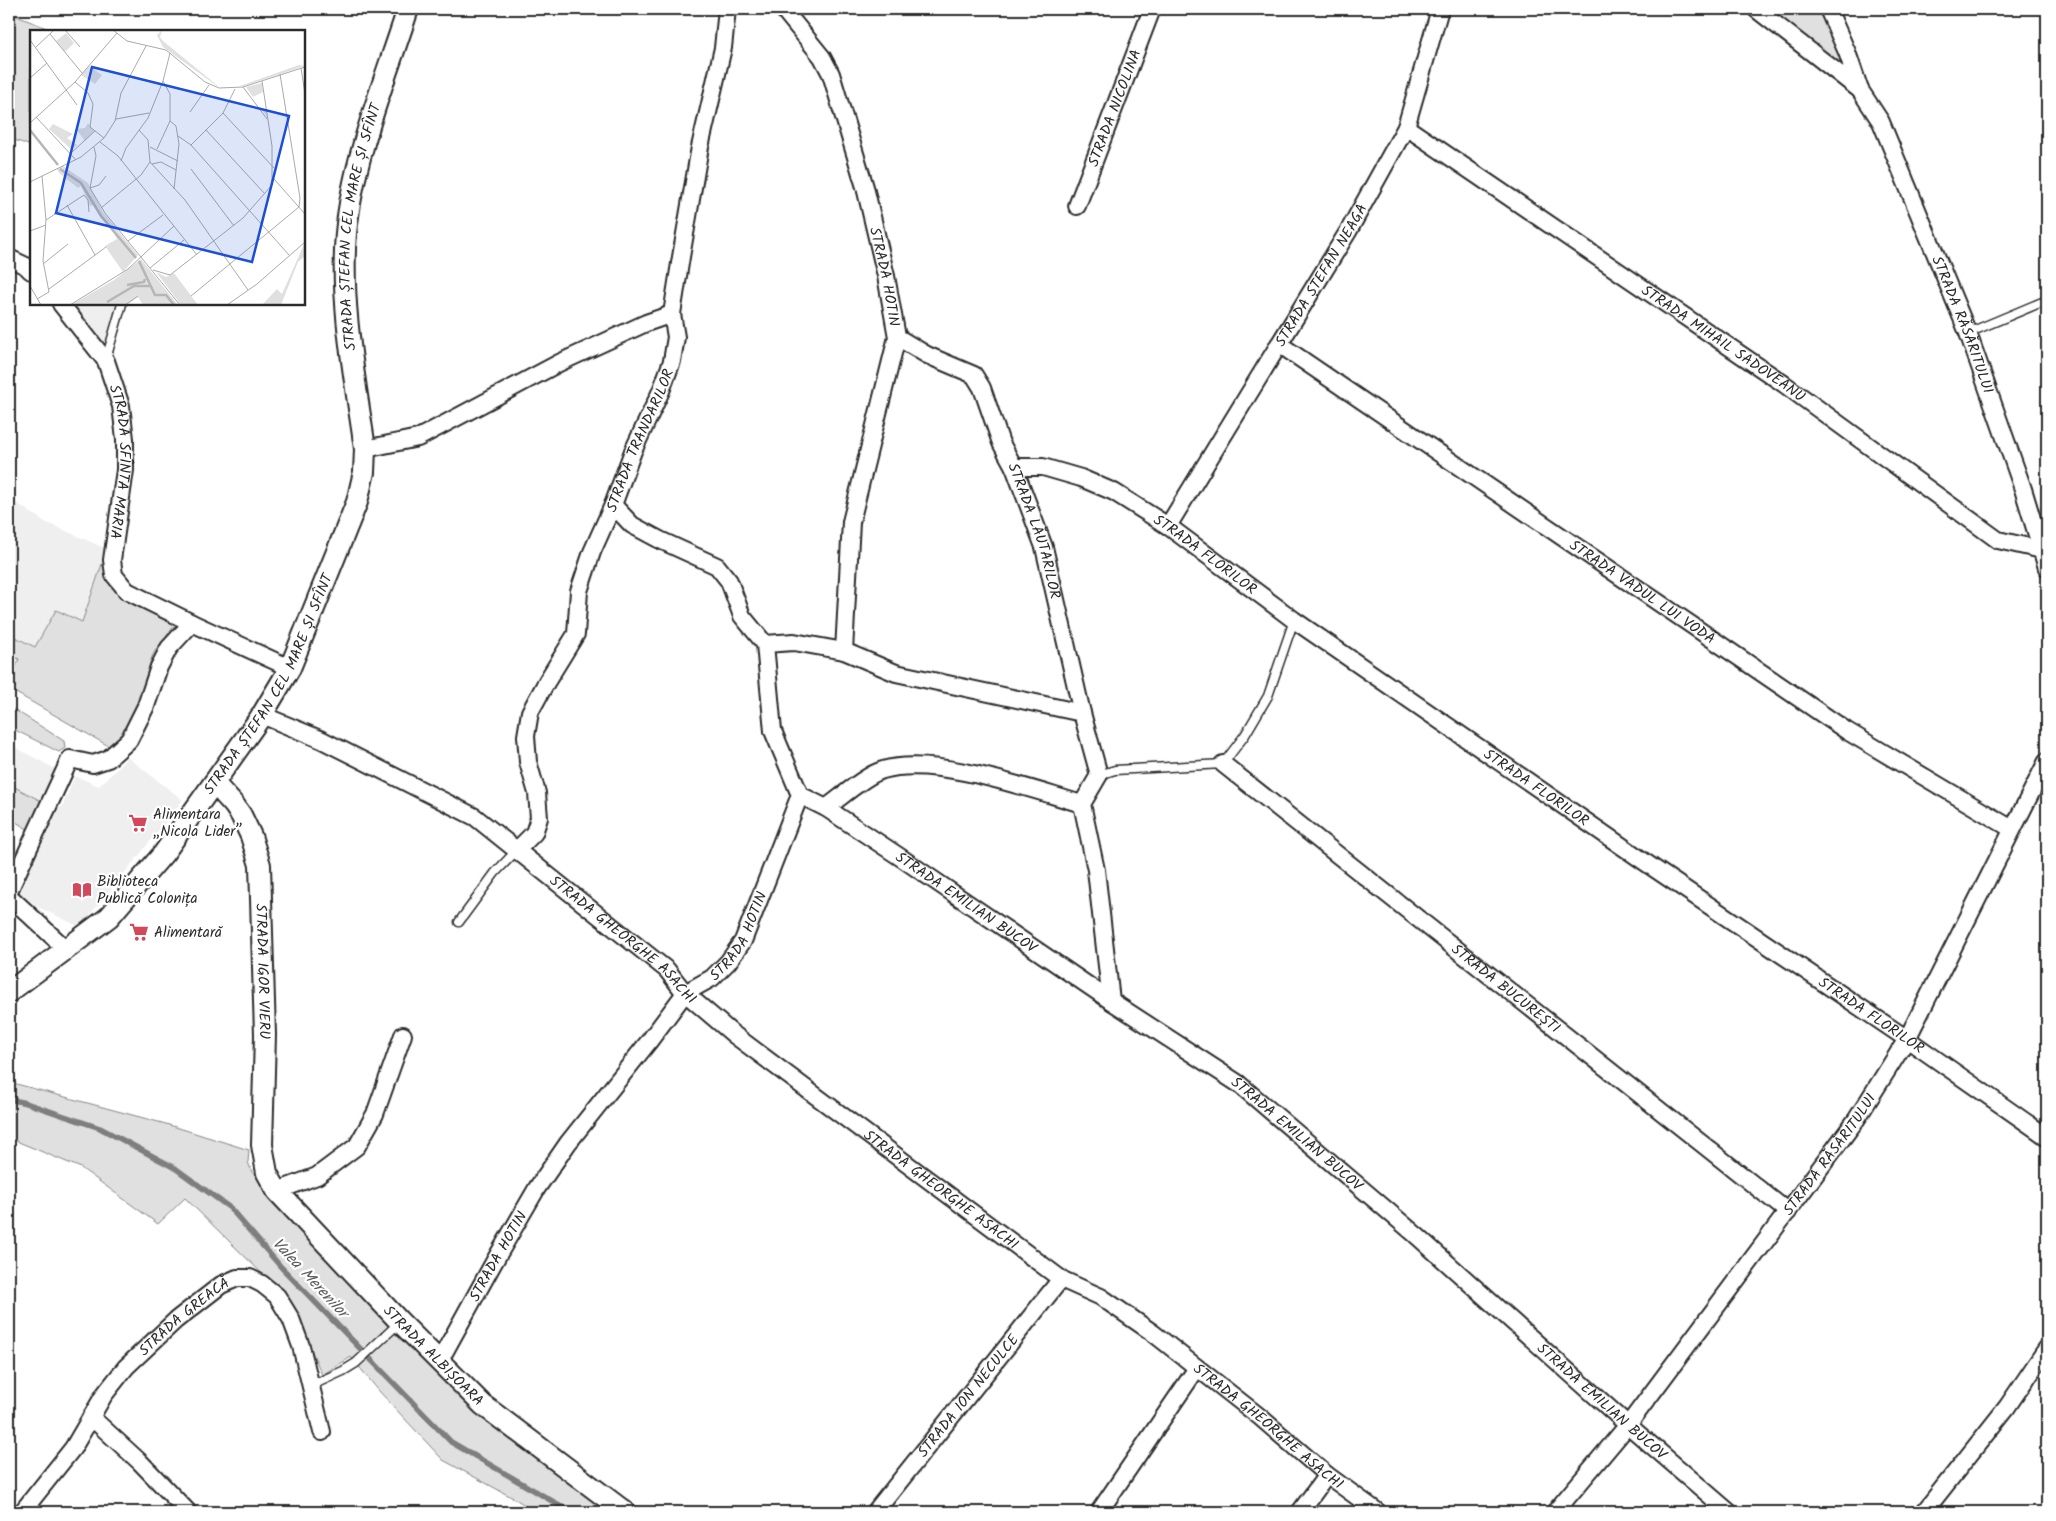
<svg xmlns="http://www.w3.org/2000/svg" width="2056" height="1521" font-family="Kalam,sans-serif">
  <rect width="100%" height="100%" fill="#fff"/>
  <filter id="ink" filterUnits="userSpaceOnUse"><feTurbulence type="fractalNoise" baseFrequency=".02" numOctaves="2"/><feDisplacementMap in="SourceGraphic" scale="10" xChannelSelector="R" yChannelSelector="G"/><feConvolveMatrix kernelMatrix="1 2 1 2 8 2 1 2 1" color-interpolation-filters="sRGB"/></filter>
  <g filter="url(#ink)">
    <!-- built -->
    <g fill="#efefef">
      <path d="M 68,304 L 118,304 L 104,348 Z"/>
      <path d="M 9,498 L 45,522 L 107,549 L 82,622 L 35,647 L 9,634 Z"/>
      <path d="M 9,744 L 59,771 L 43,802 L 15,822 L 9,819 Z"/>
      <path d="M 127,757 L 183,800 L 140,854 L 80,927 L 17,897 L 55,809 L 62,807 L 75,776 L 99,786 L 118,768 Z"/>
    </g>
    <!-- green -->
    <g fill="#e0e0e0" stroke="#868686">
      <path d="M 1770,9 L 1821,9 L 1841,52 L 1841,65 Z"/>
      <path d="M 9,13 L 54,31 L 31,31 L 31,146 L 9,138 Z"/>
      <path d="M 102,564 L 126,601 L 175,625 C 168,635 157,646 152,657 C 143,682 137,736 112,748 L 9,689 L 9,684 L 19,659 L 9,654 L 9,634 L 35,647 L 56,610 L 82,622 Z"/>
      <path d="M 9,709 L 15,710 L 64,741 L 65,748 L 59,752 L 9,727 Z"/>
      <path d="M 9,784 L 43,802 L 29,830 L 16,822 L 9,834 Z"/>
      <path d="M 9,1082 L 166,1124 L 249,1150 L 248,1162 L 252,1172 L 365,1295 L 616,1512 L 536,1512 L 517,1500 L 443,1460 L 379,1391 L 351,1357 L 322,1375 L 299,1321 L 280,1291 L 185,1198 L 158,1224 L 81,1168 L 9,1138 Z"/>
    </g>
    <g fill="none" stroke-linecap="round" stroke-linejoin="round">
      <!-- stream -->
      <path stroke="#7e7e7e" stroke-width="5.5" d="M 9,1099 L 26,1103 L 100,1128 L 175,1168 L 230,1208 L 281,1267 L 451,1442 L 571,1512"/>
      <!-- service casing -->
      <g stroke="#2b2b2b" stroke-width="11">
        <g id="service">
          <path d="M 1968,333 L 2047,300"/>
          <path d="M 106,359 L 122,304"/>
          <path d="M 1099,775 L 1115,770 L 1223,764 L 1245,735 L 1268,696 L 1294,620"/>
          <path d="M 459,922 L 495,873 L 517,850"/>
          <path d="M 310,1386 L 343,1371 L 356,1363 L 399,1323"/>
        </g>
      </g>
      <!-- minor casing -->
      <g stroke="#2b2b2b" stroke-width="20">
        <g id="minor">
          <path id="s1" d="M 783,9 L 822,57 L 831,74 L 865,187 L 886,276 L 897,337 L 851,522 L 844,651"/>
          <path d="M 1756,9 L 1860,90"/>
          <path id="s2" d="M 1828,9 L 1847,52 L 1860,90 L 1881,122 L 1968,333 L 2023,489 L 2047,568"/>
          <path id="s3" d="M 1406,127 L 1784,384 L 1998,540 L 2042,550"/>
          <path id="s4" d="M 1077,206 L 1152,9"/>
          <path d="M 9,258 L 26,266 L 31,271"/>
          <path id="s5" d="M 61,304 L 106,361 L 121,406 L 125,439 L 125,470 L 112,560 L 114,575 L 127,591 L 192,623 L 290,668"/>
          <path id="s6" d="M 897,337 L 927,355 L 974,375 L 982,388 L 1001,443 L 1014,467 L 1044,547 L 1082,713 L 1099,775 L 1082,804 L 1096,870 L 1111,1001"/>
          <path id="s7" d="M 1279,344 L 1847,731 L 2012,829"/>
          <path d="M 365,449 L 418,438 L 559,363 L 646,323 L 672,314"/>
          <path id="s8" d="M 1014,467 L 1043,467 L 1081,478 L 1114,492 L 1168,526 L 1294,620 L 1655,869 L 1907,1039 L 2047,1137"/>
          <path id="s9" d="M 1168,526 L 1349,230 L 1406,127 L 1440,9"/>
          <path d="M 765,644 L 794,642 L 844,651 L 896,673 L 1082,713"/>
          <path id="s10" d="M 262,715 L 322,740 L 475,817 L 667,970 L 685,993 L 733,1034 L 1061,1279 L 1101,1297 L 1153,1333 L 1260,1417 L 1327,1475 L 1378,1512"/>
          <path id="s11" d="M 1223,764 L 1788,1212"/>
          <path id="s12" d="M 800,795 L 826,808 L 900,857 L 1111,1001 L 1239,1084 L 1416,1235 L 1628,1425 L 1729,1512"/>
          <path d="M 826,808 C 840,798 867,774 883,770 C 935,755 1029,789 1082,804"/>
          <path id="s13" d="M 517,850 L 534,833 L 539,818 L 537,793 L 528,762 L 526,736 L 530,712 L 547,681 L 576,634 L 579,591 L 592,552 L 613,505 L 633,451 L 661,391 L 672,361 L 676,337 L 672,314 L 681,257 L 700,147 L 723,48 L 727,9"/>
          <path d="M 9,891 L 70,759 L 93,764 L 108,759 L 129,740 L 146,706 L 159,667 L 169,648 L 192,623"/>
          <path d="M 9,896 L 67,950"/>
          <path d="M 277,1191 L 317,1176 L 357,1146 L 375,1114 L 403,1035"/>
          <path id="s14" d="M 439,1362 L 494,1262 L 537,1188 L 568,1143 L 650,1040 L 685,993 L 712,978 L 728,962 L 743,941 L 800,795 L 773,731 L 765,644 L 742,616 L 729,581 L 717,566 L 660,540 L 632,525 L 613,505"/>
          <path d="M 91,1417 L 140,1462 L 188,1512"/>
          <path id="s15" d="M 22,1512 L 73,1448 L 104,1395 L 126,1367 L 176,1320 L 221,1285 L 237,1278 L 250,1278 L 262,1284 L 277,1296 L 291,1319 L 301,1346 L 322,1432"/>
          <path id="s16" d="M 875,1512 L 1061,1279"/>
          <path d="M 1099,1512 L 1197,1368"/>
          <path d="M 1300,1512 L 1327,1475"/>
          <path id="s17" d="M 1555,1512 L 1628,1425 L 1856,1120 L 1907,1039 L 2047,761"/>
          <path d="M 1924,1512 L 2007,1407 L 2047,1348"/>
        </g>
      </g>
      <!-- tertiary casing -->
      <g stroke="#2b2b2b" stroke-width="24">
        <g id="tertiary">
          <path id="s18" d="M 214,783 L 234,805 L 241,815 L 251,836 L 260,865 L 265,1035 L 262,1145 L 267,1173 L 277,1191 L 400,1322 L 483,1405 L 625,1512"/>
          <path id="s19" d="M 9,992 L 109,917 L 164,853 L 262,715 L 290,668 L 357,502 L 364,472 L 365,449 C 355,379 340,303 346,233 C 353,158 385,80 408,9"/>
        </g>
      </g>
      <!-- service -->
      <use href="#service" stroke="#fff" stroke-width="8"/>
      <!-- minor -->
      <use href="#minor" stroke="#fff" stroke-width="16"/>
      <!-- tertiary -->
      <use href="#tertiary" stroke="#fff" stroke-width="20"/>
    </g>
  </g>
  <!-- icons -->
  <defs>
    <g id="supermarket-bare" transform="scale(1.5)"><path d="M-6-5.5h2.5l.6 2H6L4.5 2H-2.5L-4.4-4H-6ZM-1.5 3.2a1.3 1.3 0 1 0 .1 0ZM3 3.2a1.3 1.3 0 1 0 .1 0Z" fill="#d1495b" stroke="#fff" stroke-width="2.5" paint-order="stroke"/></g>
    <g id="library-bare" transform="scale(1.5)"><path d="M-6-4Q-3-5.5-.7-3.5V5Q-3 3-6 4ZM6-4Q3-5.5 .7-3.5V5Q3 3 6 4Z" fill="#d1495b" stroke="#fff" stroke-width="2.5" paint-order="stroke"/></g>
  </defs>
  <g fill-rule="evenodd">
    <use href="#supermarket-bare" x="138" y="823"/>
    <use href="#library-bare" x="82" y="890"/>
    <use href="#supermarket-bare" x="139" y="932"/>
  </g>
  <g text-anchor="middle" stroke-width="4.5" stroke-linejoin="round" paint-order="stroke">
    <!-- street labels -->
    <g font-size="15" fill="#2b2b2b" stroke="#fff">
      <text dy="5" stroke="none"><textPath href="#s4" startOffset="105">STRADA NICOLINA</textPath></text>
      <text dy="5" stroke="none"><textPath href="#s19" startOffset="891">STRADA ȘTEFAN CEL MARE ȘI SFÎNT</textPath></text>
      <text dy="5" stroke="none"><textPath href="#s9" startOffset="294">STRADA ȘTEFAN NEAGA</textPath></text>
      <text dy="5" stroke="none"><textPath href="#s1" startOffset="291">STRADA HOTIN</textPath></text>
      <text dy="5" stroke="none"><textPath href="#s2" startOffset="344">STRADA RĂSĂRITULUI</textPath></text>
      <text dy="5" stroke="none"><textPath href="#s3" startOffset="384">STRADA MIHAIL SADOVEANU</textPath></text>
      <text dy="5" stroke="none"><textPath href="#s13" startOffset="444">STRADA TRANDARILOR</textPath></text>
      <text dy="5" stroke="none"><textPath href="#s5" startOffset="176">STRADA SFÎNTA MARIA</textPath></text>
      <text dy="5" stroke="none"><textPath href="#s6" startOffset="254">STRADA LĂUTARILOR</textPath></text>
      <text dy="5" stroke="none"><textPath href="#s8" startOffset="215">STRADA FLORILOR</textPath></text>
      <text dy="5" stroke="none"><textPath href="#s7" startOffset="440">STRADA VADUL LUI VODĂ</textPath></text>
      <text dy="5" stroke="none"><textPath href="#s19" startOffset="409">STRADA ȘTEFAN CEL MARE ȘI SFÎNT</textPath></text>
      <text dy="5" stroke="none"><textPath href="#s8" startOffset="620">STRADA FLORILOR</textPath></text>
      <text dy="5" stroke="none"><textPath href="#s12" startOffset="198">STRADA EMILIAN BUCOV</textPath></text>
      <text dy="5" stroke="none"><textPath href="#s14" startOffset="526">STRADA HOTIN</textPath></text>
      <text dy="5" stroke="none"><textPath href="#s10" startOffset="429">STRADA GHEORGHE ASACHI</textPath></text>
      <text dy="5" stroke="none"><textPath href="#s18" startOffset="202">STRADA IGOR VIERU</textPath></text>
      <text dy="5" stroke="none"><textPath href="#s11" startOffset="361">STRADA BUCUREȘTI</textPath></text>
      <text dy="5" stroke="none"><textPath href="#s8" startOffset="1025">STRADA FLORILOR</textPath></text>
      <text dy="5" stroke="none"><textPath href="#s12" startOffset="602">STRADA EMILIAN BUCOV</textPath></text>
      <text dy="5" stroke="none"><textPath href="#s17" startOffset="451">STRADA RĂSĂRITULUI</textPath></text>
      <text dy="5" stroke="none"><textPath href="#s10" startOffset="834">STRADA GHEORGHE ASACHI</textPath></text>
      <text dy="5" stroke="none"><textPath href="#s14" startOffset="121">STRADA HOTIN</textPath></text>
      <text dy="5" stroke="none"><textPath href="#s15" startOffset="256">STRADA GREACĂ</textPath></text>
      <text dy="5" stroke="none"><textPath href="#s18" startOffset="652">STRADA ALBIȘOARA</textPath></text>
      <text dy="5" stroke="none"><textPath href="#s16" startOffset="149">STRADA ION NECULCE</textPath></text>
      <text dy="5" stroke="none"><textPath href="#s12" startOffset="1008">STRADA EMILIAN BUCOV</textPath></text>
      <text dy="5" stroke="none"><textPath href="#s10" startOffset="1239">STRADA GHEORGHE ASACHI</textPath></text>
    </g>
    <!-- poi labels -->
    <g font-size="15" fill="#2b2b2b" stroke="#fff" text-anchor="start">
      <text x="153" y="819">Alimentara<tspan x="153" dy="17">„Nicola Lider”</tspan></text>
      <text x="97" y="886">Biblioteca<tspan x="97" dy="17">Publică Colonița</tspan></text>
      <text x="154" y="937">Alimentară</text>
    </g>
    <!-- water labels -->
    <g font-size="16" font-style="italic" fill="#5c5c5c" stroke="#fff">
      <text transform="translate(311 1277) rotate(47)" y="6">Valea Merenilor</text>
    </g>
  </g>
  <!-- overview -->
  <g transform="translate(30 30)">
    <rect width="275" height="275" fill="#fff"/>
    <path d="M 132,0 L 130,7 L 133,11 L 188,56 L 210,56 L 269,35 L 275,36 L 214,56 L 187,56 L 133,17 L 127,5 ZM 36,3 L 44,13 L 35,22 L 26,11 ZM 59,36 L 72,45 L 65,54 L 51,45 ZM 232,53 L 233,62 L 223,67 L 232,80 L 236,79 L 237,87 L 216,57 ZM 58,93 L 64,101 L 55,111 L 46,99 L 55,98 ZM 23,94 L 43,104 L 37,108 L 47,115 L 45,117 L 41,119 L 19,99 ZM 33,136 L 58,153 L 73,182 L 108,225 L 93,242 L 75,216 L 87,209 L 82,200 L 63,175 L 60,176 L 51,156 L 48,158 L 29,143 L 27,139 ZM 275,212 L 275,226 L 268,232 L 251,275 L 232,275 L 247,259 L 252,264 ZM 111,229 L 148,275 L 113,275 L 108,267 L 97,275 L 41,275 L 84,250 ZM 126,242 L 136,247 L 144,243 L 168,275 L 151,275 Z" fill="#e0e0e0"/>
    <path fill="none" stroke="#b6b6b6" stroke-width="2.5" d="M 0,100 L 28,135M 30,139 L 51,153 L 71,186 L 106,228M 109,231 L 125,265 L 136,265 L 144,275M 97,255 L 114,252 L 115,249M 77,272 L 104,256 L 121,256"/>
    <path fill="none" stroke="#aaa" stroke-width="1" d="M 35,0 L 50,17M 83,0 L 97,11 L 136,20 L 175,52 L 189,58 L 213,57 L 275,37M 20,4 L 52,43M 0,10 L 47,75M 6,17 L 24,0M 271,38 L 275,64M 0,48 L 17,33M 45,52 L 58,63 L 63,74 L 60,97 L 74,108M 213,57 L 237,89M 160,82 L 179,55M 193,83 L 244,138M 6,87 L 46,130M 86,89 L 119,83M 140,91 L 146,96 L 149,114 L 144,159M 0,93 L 45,52 L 87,3M 176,100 L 235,164M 148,106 L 161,115 L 259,225M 70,112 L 88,126 L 167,225M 161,115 L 193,83 L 205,59M 64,117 L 66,126 L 60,158 L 75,183 L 150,275M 120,117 L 148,131M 127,119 L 140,91 L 140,64 L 133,51M 41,123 L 65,101M 91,131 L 96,118 L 118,88 L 133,51 L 140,23M 120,132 L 155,170 L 218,260M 122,134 L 131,132 L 146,140M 161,139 L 204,196M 244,149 L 275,184M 0,152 L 51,127 L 74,108 L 85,91 L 91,63 L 116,16M 60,158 L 69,155 L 76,146M 37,175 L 65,225M 71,178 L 111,145 L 120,132 L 118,110 L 109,100M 16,190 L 54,165 L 58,170 L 59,182M 0,201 L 16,195M 98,211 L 133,185M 13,234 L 38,214M 120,238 L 154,210M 123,240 L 140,245 L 213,188 L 242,155 L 242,116 L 232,51M 0,256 L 11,275M 19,259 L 76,217M 161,266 L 269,177 L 270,168 L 250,44M 7,269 L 19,262 L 13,231 L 16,190 L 12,146M 40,275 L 98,239 L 144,196M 95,275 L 108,266M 197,275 L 227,254 L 275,212"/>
    <path fill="#1d4ed8" fill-opacity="0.15" stroke="#1d4ed8" stroke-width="2.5" d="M 62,37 L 259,86 L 222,232 L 26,183 Z"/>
    <rect width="275" height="275" fill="none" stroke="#2b2b2b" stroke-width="2.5"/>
  </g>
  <!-- margin -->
  <rect width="2056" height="1521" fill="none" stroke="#fff" stroke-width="30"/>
  <rect x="15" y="15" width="2026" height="1491" fill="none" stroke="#2b2b2b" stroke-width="2" filter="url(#ink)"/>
</svg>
